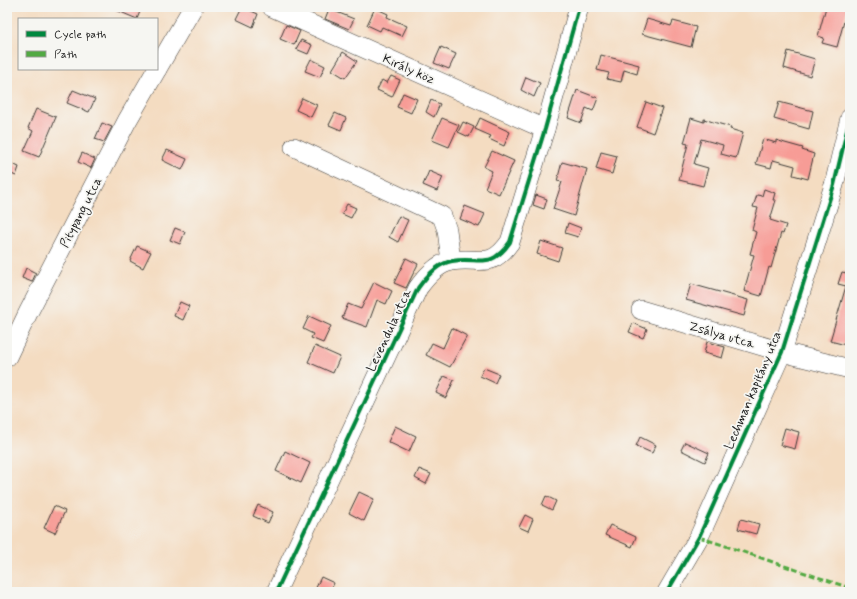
<svg xmlns="http://www.w3.org/2000/svg" width="857" height="599" font-family="Mynerve,sans-serif">
  <rect width="100%" height="100%" fill="#f6f6f2"/>
  <filter id="ink" filterUnits="userSpaceOnUse"><feTurbulence type="fractalNoise" baseFrequency=".025" numOctaves="2"/><feDisplacementMap in="SourceGraphic" scale="8" xChannelSelector="R" yChannelSelector="G"/><feConvolveMatrix kernelMatrix="1 2 1 2 8 2 1 2 1" color-interpolation-filters="sRGB"/></filter>
  <filter id="wash" filterUnits="userSpaceOnUse"><feTurbulence type="fractalNoise" baseFrequency=".012" numOctaves="4" result="noise"/><feDisplacementMap in="SourceGraphic" scale="16" xChannelSelector="R" yChannelSelector="G"/><feGaussianBlur stdDeviation="0.9" result="paint"/><feColorMatrix in="noise" values="0 0 0 0 0 0 0 0 0 0 0 0 0 0 0 0 0 1.4 0 .05"/><feComposite in="paint" operator="in"/></filter>
  <g filter="url(#wash)">
    <rect width="100%" height="100%" fill="#f4dcc1"/>
    <g id="blocks">
      <!-- building -->
      <g fill="#f79c96">
        <path d="M 109,7 L 135,7 L 141,9 L 137,19 Z"/>
        <path d="M 242,7 L 258,14 L 253,27 L 236,19 Z"/>
        <path d="M 826,7 L 848,7 L 837,47 L 822,43 L 824,38 L 818,36 Z"/>
        <path d="M 375,8 L 388,14 L 387,17 L 407,26 L 402,36 L 382,27 L 380,31 L 367,25 Z"/>
        <path d="M 329,9 L 354,19 L 349,29 L 325,19 Z"/>
        <path d="M 647,19 L 671,26 L 673,21 L 696,27 L 691,47 L 642,34 Z"/>
        <path d="M 286,25 L 300,31 L 294,45 L 280,39 Z"/>
        <path d="M 301,40 L 312,45 L 308,54 L 296,49 Z"/>
        <path d="M 441,47 L 456,54 L 449,69 L 434,63 Z"/>
        <path d="M 788,51 L 815,59 L 810,76 L 784,68 Z"/>
        <path d="M 343,52 L 357,61 L 345,78 L 332,70 Z"/>
        <path d="M 601,55 L 639,65 L 637,74 L 624,70 L 621,82 L 607,79 L 609,73 L 597,70 Z"/>
        <path d="M 311,59 L 325,66 L 320,77 L 305,71 Z"/>
        <path d="M 391,76 L 400,80 L 392,97 L 377,90 L 382,80 L 387,83 Z"/>
        <path d="M 526,77 L 540,83 L 534,97 L 521,90 Z"/>
        <path d="M 73,90 L 95,99 L 89,112 L 67,103 Z"/>
        <path d="M 577,90 L 598,98 L 593,111 L 586,108 L 581,123 L 568,118 Z"/>
        <path d="M 403,93 L 417,99 L 411,113 L 397,107 Z"/>
        <path d="M 302,98 L 317,105 L 311,117 L 296,110 Z"/>
        <path d="M 431,100 L 440,104 L 434,117 L 426,112 Z"/>
        <path d="M 646,102 L 662,108 L 653,133 L 637,127 Z"/>
        <path d="M 779,102 L 813,111 L 809,129 L 774,119 Z"/>
        <path d="M 36,109 L 56,117 L 39,157 L 24,151 L 33,131 L 28,128 Z"/>
        <path d="M 335,113 L 346,118 L 341,130 L 329,125 Z"/>
        <path d="M 442,118 L 459,125 L 449,147 L 432,140 Z"/>
        <path d="M 480,118 L 510,132 L 504,146 L 489,139 L 491,136 L 475,129 Z"/>
        <path d="M 691,118 L 704,122 L 704,119 L 713,122 L 731,127 L 730,129 L 743,133 L 736,158 L 721,154 L 723,145 L 701,139 L 694,164 L 708,168 L 703,186 L 679,180 L 688,144 L 684,143 Z"/>
        <path d="M 463,122 L 474,127 L 469,137 L 458,132 Z"/>
        <path d="M 102,123 L 112,127 L 104,142 L 95,139 Z"/>
        <path d="M 763,139 L 776,143 L 776,140 L 785,143 L 803,148 L 802,150 L 814,154 L 808,179 L 793,175 L 795,166 L 773,160 L 771,168 L 756,164 Z"/>
        <path d="M 167,150 L 187,159 L 182,170 L 162,160 Z"/>
        <path d="M 492,151 L 514,161 L 499,194 L 485,188 L 492,171 L 484,167 Z"/>
        <path d="M 601,152 L 617,156 L 612,174 L 596,169 Z"/>
        <path d="M 82,153 L 95,159 L 91,168 L 78,162 Z"/>
        <path d="M 562,162 L 587,169 L 574,216 L 553,209 L 562,182 L 557,181 Z"/>
        <path d="M 10,163 L 19,167 L 16,176 L 7,172 Z"/>
        <path d="M 429,171 L 443,177 L 437,191 L 423,185 Z"/>
        <path d="M 764,189 L 775,193 L 773,200 L 776,200 L 770,220 L 786,225 L 783,234 L 781,233 L 771,268 L 769,267 L 761,296 L 744,291 L 754,255 L 750,254 L 756,232 L 752,230 L 758,208 L 753,207 L 757,195 L 762,196 Z"/>
        <path d="M 536,195 L 547,199 L 544,209 L 533,205 Z"/>
        <path d="M 347,204 L 356,208 L 351,218 L 342,214 Z"/>
        <path d="M 465,206 L 485,214 L 479,227 L 460,219 Z"/>
        <path d="M 399,216 L 408,220 L 398,242 L 389,237 Z"/>
        <path d="M 568,223 L 581,228 L 578,237 L 565,233 Z"/>
        <path d="M 175,228 L 185,232 L 180,244 L 170,240 Z"/>
        <path d="M 541,241 L 562,248 L 558,261 L 537,254 Z"/>
        <path d="M 137,246 L 151,252 L 143,268 L 130,261 Z"/>
        <path d="M 406,258 L 418,264 L 406,288 L 394,283 Z"/>
        <path d="M 26,268 L 36,273 L 32,282 L 22,278 Z"/>
        <path d="M 842,272 L 850,274 L 850,346 L 830,341 L 846,286 L 838,284 Z"/>
        <path d="M 374,282 L 392,291 L 386,304 L 377,300 L 367,327 L 342,318 L 348,304 L 361,309 Z"/>
        <path d="M 691,284 L 748,300 L 744,316 L 686,300 Z"/>
        <path d="M 180,302 L 189,306 L 183,320 L 174,316 Z"/>
        <path d="M 309,316 L 331,326 L 323,343 L 311,338 L 313,334 L 303,329 Z"/>
        <path d="M 633,323 L 647,329 L 643,338 L 629,332 Z"/>
        <path d="M 452,328 L 467,336 L 450,367 L 426,355 L 432,343 L 443,348 Z"/>
        <path d="M 707,342 L 725,347 L 722,358 L 704,353 Z"/>
        <path d="M 315,346 L 340,357 L 333,373 L 308,362 Z"/>
        <path d="M 484,368 L 499,374 L 495,383 L 480,376 Z"/>
        <path d="M 444,376 L 454,380 L 446,398 L 436,393 Z"/>
        <path d="M 395,426 L 416,436 L 409,452 L 388,442 Z"/>
        <path d="M 785,428 L 799,432 L 795,449 L 780,445 Z"/>
        <path d="M 640,437 L 656,445 L 652,453 L 636,446 Z"/>
        <path d="M 685,442 L 709,453 L 705,462 L 681,450 Z"/>
        <path d="M 285,451 L 310,463 L 301,483 L 276,471 Z"/>
        <path d="M 419,469 L 431,474 L 426,484 L 415,478 Z"/>
        <path d="M 359,492 L 374,499 L 364,521 L 349,513 Z"/>
        <path d="M 546,496 L 556,501 L 552,510 L 542,505 Z"/>
        <path d="M 258,505 L 273,512 L 268,523 L 253,516 Z"/>
        <path d="M 54,506 L 65,511 L 55,533 L 44,528 Z"/>
        <path d="M 525,515 L 533,519 L 528,531 L 519,527 Z"/>
        <path d="M 741,519 L 759,524 L 756,534 L 738,529 Z"/>
        <path d="M 610,525 L 636,537 L 632,547 L 605,535 Z"/>
        <path d="M 321,577 L 334,583 L 330,592 L 314,592 Z"/>
      </g>
    </g>
  </g>
  <g filter="url(#ink)">
    <use href="#blocks" fill-opacity="0" stroke="#3c3935" stroke-width="1"/>
    <g fill="none" stroke-linecap="round" stroke-linejoin="round">
      <!-- minor casing -->
      <g stroke="#3c3935" stroke-width="20">
        <g id="minor">
          <path d="M 272,7 L 545,129"/>
          <path d="M 157,69 L 193,7"/>
          <path d="M 294,147 L 442,216 L 447,230 L 451,261"/>
          <path d="M 641,310 L 782,352 L 850,369"/>
          <path d="M 7,357 L 28,313 L 127,121 L 157,69"/>
          <path d="M 276,592 L 418,288 C 426,277 438,263 452,261 C 479,256 490,271 510,242 L 545,129 L 579,7"/>
          <path d="M 667,592 L 699,537 L 782,352 L 834,185 L 850,118"/>
        </g>
      </g>
      <!-- minor -->
      <use href="#minor" stroke="#fff" stroke-width="19"/>
      <!-- quiet -->
      <path stroke="#52a943" stroke-width="3" stroke-dasharray="6 3" stroke-linecap="butt" d="M 699,537 L 850,588"/>
      <!-- cycleway casing -->
      <g stroke="#f6f6f2" stroke-width="6">
        <g id="cycleway">
          <path d="M 276,592 L 418,288 C 426,277 438,263 452,261 C 479,256 490,271 510,242 L 545,129 L 579,7"/>
          <path d="M 667,592 L 699,537 L 782,352 L 834,185 L 850,118"/>
        </g>
      </g>
      <!-- cycleway -->
      <use href="#cycleway" stroke="#00873e" stroke-width="4"/>
    </g>
  </g>
  <g text-anchor="middle" stroke-width="3.5" stroke-linejoin="round" paint-order="stroke">
    <!-- street labels -->
    <g font-size="13" fill="#1c1c1c" stroke="#f6f6f2">
      <text transform="translate(409 68) rotate(24)" y="5">Király köz</text>
      <text transform="translate(80 212) rotate(-63)" y="5">Pitypang utca</text>
      <text transform="translate(388 330) rotate(-65)" y="5">Levendula utca</text>
      <text transform="translate(722 334) rotate(16)" y="5">Zsálya utca</text>
      <text transform="translate(752 390) rotate(-67)" y="5">Lechman kapitány utca</text>
    </g>
  </g>
  <!-- margin -->
  <rect width="857" height="599" fill="none" stroke="#f6f6f2" stroke-width="24"/>
  <!-- legend -->
  <rect x="18" y="18" width="140" height="52" fill="#f6f6f2" stroke="#9f9f9c"/>
  <rect x="26" y="31" width="20" height="6" fill="#00873e" stroke="#9f9f9c"/>
  <text x="54" y="38" font-size="12" fill="#1c1c1c">Cycle path</text>
  <rect x="26" y="51" width="20" height="6" fill="#52a943" stroke="#9f9f9c"/>
  <text x="54" y="58" font-size="12" fill="#1c1c1c">Path</text>
</svg>
